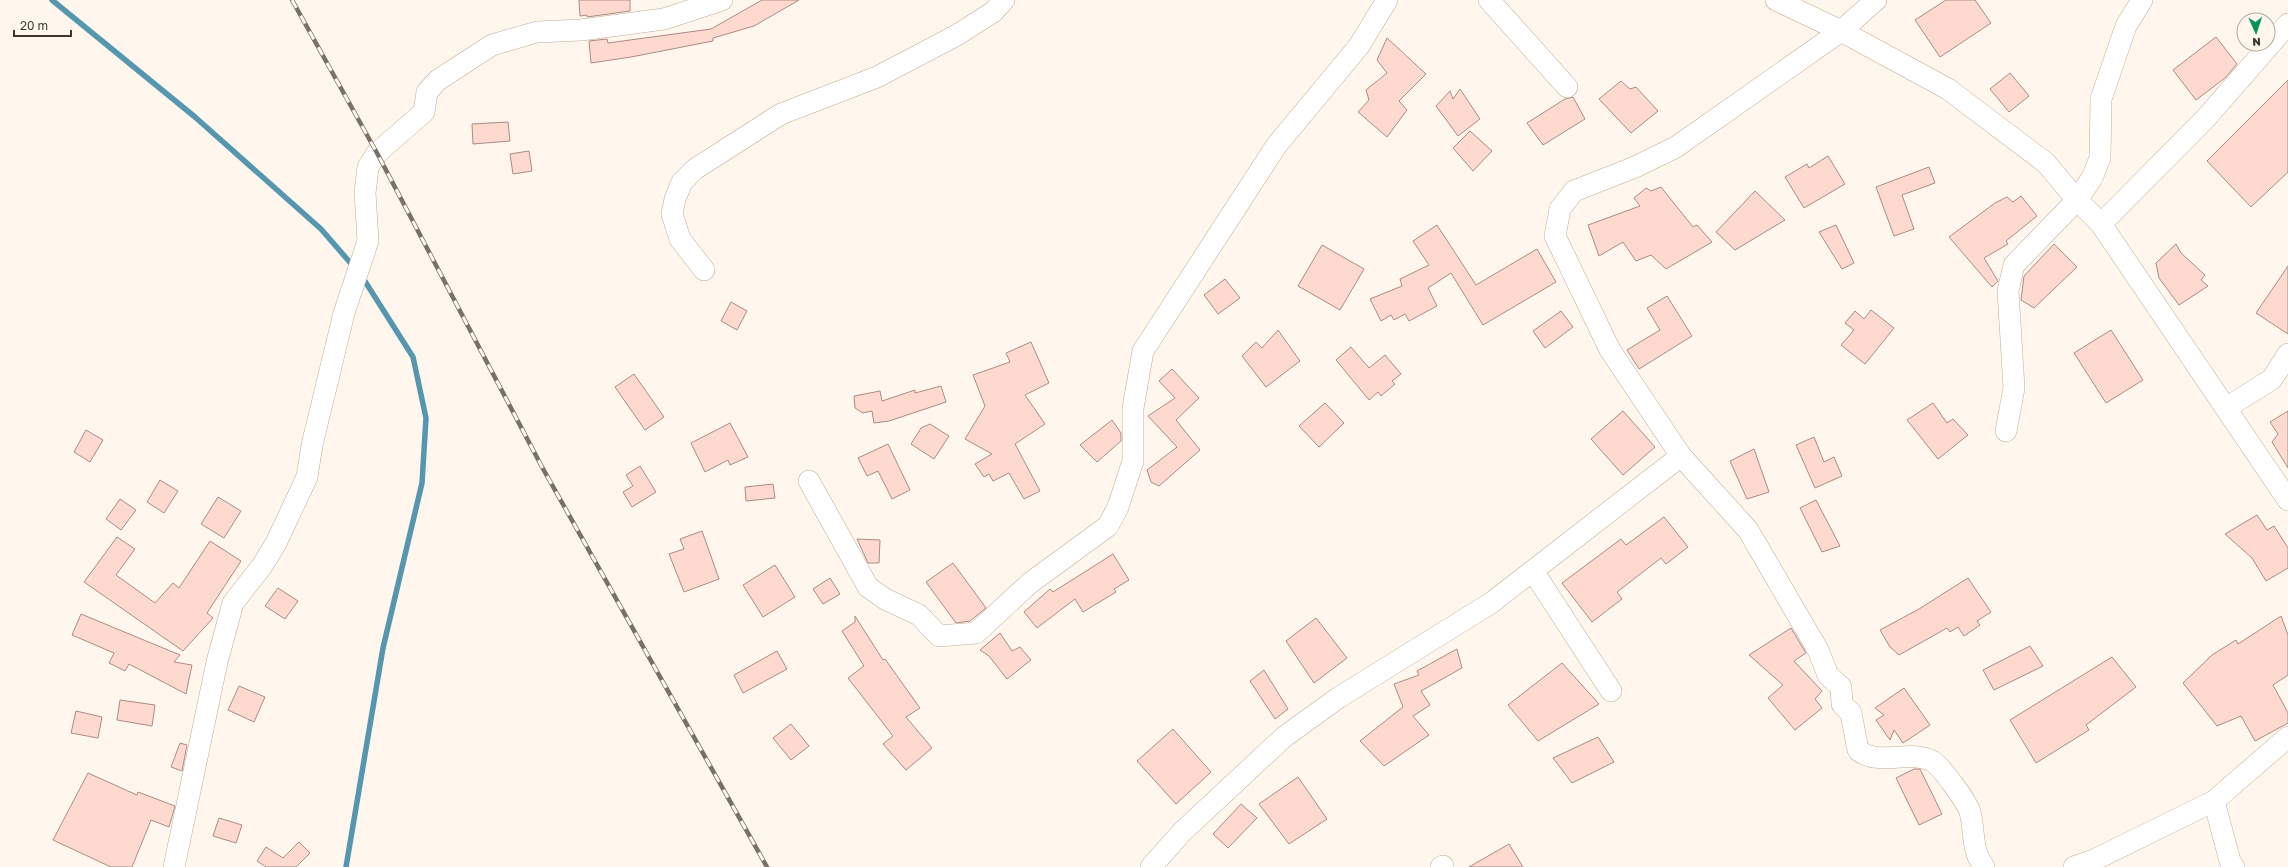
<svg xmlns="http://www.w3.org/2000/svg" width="2288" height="867" font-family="'Golos Text',sans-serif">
  <rect width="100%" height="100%" fill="#fff6ed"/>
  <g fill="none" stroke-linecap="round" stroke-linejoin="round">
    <!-- stream -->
    <g stroke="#5497af" stroke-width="5.5">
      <path d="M 52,0 L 195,117 L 321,229 L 354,267"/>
      <path d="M 346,867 L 383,648 L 422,483 L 426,418 L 413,357 L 361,275"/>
    </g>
  </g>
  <!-- building -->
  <g fill="#fed9cf" stroke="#aa8c84">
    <path d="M 579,0 L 630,0 L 630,11 L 587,17 L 587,15 L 580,16 Z"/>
    <path d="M 762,0 L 799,0 L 754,26 L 713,38 L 713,41 L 631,57 L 591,63 L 589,41 L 607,39 L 608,43 L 711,29 Z"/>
    <path d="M 1946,0 L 1975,0 L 1991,23 L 1940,57 L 1915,20 Z"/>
    <path d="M 2216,37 L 2237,64 L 2225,78 L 2196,100 L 2173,70 Z"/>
    <path d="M 1387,38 L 1426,74 L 1399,101 L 1407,110 L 1387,137 L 1358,112 L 1369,100 L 1366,90 L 1387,73 L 1377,60 Z"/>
    <path d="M 2010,73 L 2029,96 L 2009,112 L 1990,89 Z"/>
    <path d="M 2288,80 L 2288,172 L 2251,207 L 2207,161 Z"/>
    <path d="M 1621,81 L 1630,89 L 1636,87 L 1658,111 L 1631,133 L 1599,99 Z"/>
    <path d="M 1460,89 L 1480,119 L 1458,136 L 1436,106 L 1450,91 L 1453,99 Z"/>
    <path d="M 1573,97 L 1585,119 L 1543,145 L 1527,123 L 1565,99 Z"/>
    <path d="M 508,122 L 510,141 L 473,144 L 472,124 Z"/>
    <path d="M 1470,131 L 1492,151 L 1473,171 L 1453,148 Z"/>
    <path d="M 529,151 L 532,171 L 513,174 L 510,154 Z"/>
    <path d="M 1828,156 L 1845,184 L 1804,208 L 1785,177 L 1807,164 L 1809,168 Z"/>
    <path d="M 1929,167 L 1935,183 L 1902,195 L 1914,229 L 1894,236 L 1876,187 Z"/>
    <path d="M 1661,187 L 1693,227 L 1697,225 L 1712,242 L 1666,269 L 1651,255 L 1636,261 L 1623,242 L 1599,256 L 1588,225 L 1640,206 L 1634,198 L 1646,188 L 1651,191 Z"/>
    <path d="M 1755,191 L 1785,220 L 1735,250 L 1716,232 Z"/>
    <path d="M 2021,196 L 2037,216 L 2006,241 L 2008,244 L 1984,258 L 1998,281 L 1992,287 L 1949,237 L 1995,203 L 2007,197 L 2013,202 Z"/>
    <path d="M 1437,225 L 1476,285 L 1537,249 L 1556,282 L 1483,325 L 1451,273 L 1428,288 L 1437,306 L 1409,321 L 1405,314 L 1394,320 L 1391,315 L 1381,321 L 1370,299 L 1402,286 L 1400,279 L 1429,265 L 1413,241 Z"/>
    <path d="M 1836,225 L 1854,263 L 1842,269 L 1819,232 Z"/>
    <path d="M 2054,244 L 2077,267 L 2034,308 L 2021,300 L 2024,276 Z"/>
    <path d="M 2176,244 L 2181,253 L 2205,275 L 2201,280 L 2208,286 L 2179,305 L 2159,278 L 2156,263 Z"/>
    <path d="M 1322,245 L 1364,269 L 1340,310 L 1298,286 Z"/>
    <path d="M 2288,266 L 2288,334 L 2256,313 Z"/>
    <path d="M 1225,279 L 1240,298 L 1218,314 L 1204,295 Z"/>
    <path d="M 1667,296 L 1692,336 L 1639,369 L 1627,350 L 1660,330 L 1647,308 Z"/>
    <path d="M 731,302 L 747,311 L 737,330 L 721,321 Z"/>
    <path d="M 1871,310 L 1894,328 L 1865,364 L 1841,345 L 1854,330 L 1845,323 L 1855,311 L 1864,319 Z"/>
    <path d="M 1561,311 L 1573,327 L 1545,348 L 1533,331 Z"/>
    <path d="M 1278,330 L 1300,361 L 1266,387 L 1242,356 L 1256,342 L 1262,348 Z"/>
    <path d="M 2111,330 L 2143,380 L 2106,403 L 2074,353 Z"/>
    <path d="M 1031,342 L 1049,383 L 1025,395 L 1045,424 L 1015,444 L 1040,491 L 1024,499 L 1009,473 L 993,481 L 989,474 L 984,477 L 975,464 L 992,454 L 965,439 L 985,406 L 973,375 L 1010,362 L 1006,353 Z"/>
    <path d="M 1351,347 L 1369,368 L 1385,355 L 1401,374 L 1392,381 L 1395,384 L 1381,396 L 1378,392 L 1369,400 L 1336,360 Z"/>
    <path d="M 1172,369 L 1199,398 L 1176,420 L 1200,450 L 1159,486 L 1151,482 L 1147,470 L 1177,447 L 1148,416 L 1175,398 L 1159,381 Z"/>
    <path d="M 634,374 L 664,417 L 645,430 L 615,387 Z"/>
    <path d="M 941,386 L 946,402 L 889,421 L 874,423 L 872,411 L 863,413 L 855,408 L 854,396 L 880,391 L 882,401 L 915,390 L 915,393 Z"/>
    <path d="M 1325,403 L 1344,423 L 1319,447 L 1299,426 Z"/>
    <path d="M 1933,403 L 1947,423 L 1953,419 L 1968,435 L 1938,459 L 1907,420 Z"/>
    <path d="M 1623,411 L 1655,447 L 1623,475 L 1591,439 Z"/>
    <path d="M 2288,411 L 2288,468 L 2272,442 L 2278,434 L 2270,422 Z"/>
    <path d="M 1112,420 L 1121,433 L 1121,441 L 1097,462 L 1080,445 Z"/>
    <path d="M 730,423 L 748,457 L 730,465 L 728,460 L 705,472 L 691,443 Z"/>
    <path d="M 930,424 L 949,436 L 934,459 L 911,444 L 921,428 Z"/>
    <path d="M 86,430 L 103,440 L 90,462 L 74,452 Z"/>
    <path d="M 1814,437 L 1824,462 L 1834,457 L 1842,476 L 1815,488 L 1796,445 Z"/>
    <path d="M 888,444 L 910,490 L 892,499 L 878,471 L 867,476 L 858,458 Z"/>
    <path d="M 1754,449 L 1769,492 L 1747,499 L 1730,461 Z"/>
    <path d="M 640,466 L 656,492 L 632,507 L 623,492 L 633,486 L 626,475 Z"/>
    <path d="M 160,480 L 178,491 L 164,513 L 147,502 Z"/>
    <path d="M 773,484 L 775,498 L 746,501 L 745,487 Z"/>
    <path d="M 218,497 L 241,511 L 224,538 L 201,524 Z"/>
    <path d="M 120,499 L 136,510 L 121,530 L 106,519 Z"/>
    <path d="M 1816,500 L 1840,546 L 1822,552 L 1800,508 Z"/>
    <path d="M 2257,515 L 2267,530 L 2274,526 L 2288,548 L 2288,568 L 2266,581 L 2252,558 L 2225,534 Z"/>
    <path d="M 1664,517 L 1688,547 L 1666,564 L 1661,558 L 1617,592 L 1622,599 L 1592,622 L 1562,583 L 1621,539 L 1626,545 Z"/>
    <path d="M 702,531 L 719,579 L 684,592 L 669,554 L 684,549 L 680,539 Z"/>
    <path d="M 117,537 L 135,549 L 116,575 L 155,603 L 173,583 L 179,588 L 210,541 L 241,561 L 207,613 L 213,618 L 183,651 L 84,582 Z"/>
    <path d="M 857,539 L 880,540 L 879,563 L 868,563 Z"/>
    <path d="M 1113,554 L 1129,580 L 1114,589 L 1116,592 L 1083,612 L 1075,599 L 1037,628 L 1024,612 L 1050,589 L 1053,592 Z"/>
    <path d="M 953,563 L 986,608 L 970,621 L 956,623 L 926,582 Z"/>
    <path d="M 775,565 L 795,597 L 763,617 L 743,585 Z"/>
    <path d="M 830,578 L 840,594 L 823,604 L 813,589 Z"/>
    <path d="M 1968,578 L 1991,612 L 1977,621 L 1980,625 L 1964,636 L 1958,627 L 1950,632 L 1947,628 L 1899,655 L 1890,647 L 1880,630 L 1919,609 Z"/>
    <path d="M 278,588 L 298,601 L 285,619 L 265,606 Z"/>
    <path d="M 81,614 L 180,655 L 174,662 L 192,665 L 186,694 L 129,664 L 125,671 L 109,663 L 114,653 L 72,635 Z"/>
    <path d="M 855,616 L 883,660 L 885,659 L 920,708 L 906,717 L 932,748 L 906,770 L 883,744 L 893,736 L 848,678 L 864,666 L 842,631 L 855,622 Z"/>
    <path d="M 2281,616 L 2288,635 L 2288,675 L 2273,685 L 2288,713 L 2288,723 L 2255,741 L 2241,716 L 2217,726 L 2183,683 L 2212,655 L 2236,640 L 2238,644 Z"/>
    <path d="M 1316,618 L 1347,658 L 1314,683 L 1286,641 Z"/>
    <path d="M 1791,628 L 1806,653 L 1794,661 L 1822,691 L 1815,699 L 1822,708 L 1795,730 L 1768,698 L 1783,685 L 1749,655 Z"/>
    <path d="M 1000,633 L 1012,651 L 1020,647 L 1031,660 L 1007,679 L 989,656 L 980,650 Z"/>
    <path d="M 2030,646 L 2043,666 L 1994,690 L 1983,670 Z"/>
    <path d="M 1457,649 L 1462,668 L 1421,691 L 1430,705 L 1413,716 L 1429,735 L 1384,766 L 1360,741 L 1403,707 L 1394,684 L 1419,675 L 1417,671 Z"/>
    <path d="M 777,651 L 787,669 L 743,693 L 734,675 Z"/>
    <path d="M 2112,657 L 2136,687 L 2086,725 L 2089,730 L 2036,763 L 2010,720 Z"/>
    <path d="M 1562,663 L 1599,704 L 1538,741 L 1508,705 Z"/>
    <path d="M 1264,670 L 1288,709 L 1275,719 L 1250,681 Z"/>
    <path d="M 239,686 L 265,697 L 254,722 L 228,710 Z"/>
    <path d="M 1904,688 L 1930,725 L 1903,743 L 1894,730 L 1890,740 L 1876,720 L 1884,715 L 1875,708 Z"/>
    <path d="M 120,700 L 155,705 L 152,726 L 117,720 Z"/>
    <path d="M 76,711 L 102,717 L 98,738 L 71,733 Z"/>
    <path d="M 791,724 L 809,746 L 791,760 L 773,738 Z"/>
    <path d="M 1173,729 L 1211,772 L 1176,804 L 1137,761 Z"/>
    <path d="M 1598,737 L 1614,762 L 1572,783 L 1553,758 Z"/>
    <path d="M 180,743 L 187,745 L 182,771 L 171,767 Z"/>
    <path d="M 1914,769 L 1920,769 L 1942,814 L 1919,825 L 1896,778 Z"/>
    <path d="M 88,773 L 137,795 L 138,792 L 175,806 L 169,827 L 151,820 L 132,867 L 111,867 L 53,840 Z"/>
    <path d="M 1298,777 L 1327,819 L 1289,844 L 1259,804 Z"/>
    <path d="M 1241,804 L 1257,818 L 1228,848 L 1213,834 Z"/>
    <path d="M 219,818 L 242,825 L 236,843 L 213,836 Z"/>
    <path d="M 299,842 L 310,853 L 296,867 L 266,867 L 257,861 L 266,847 L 283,858 Z"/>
    <path d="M 1509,844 L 1523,867 L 1469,867 Z"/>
  </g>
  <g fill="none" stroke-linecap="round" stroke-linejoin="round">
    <!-- minor casing -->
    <g stroke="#c0ac96" stroke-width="22">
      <g id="minor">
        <path d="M 1489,0 L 1567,87"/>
        <path d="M 1776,0 L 1841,31 L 1948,89 L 2046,163 L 2077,200 L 2101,224 L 2288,500"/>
        <path d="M 2101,224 L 2206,118 L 2288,24"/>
        <path d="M 704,270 L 680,239 L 672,214 L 675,199 L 682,182 L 695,169 L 781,114 L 877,77 L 957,35 L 993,12 L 1004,0"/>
        <path d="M 2226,408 L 2272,379 L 2288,354"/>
        <path d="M 2006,431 L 2014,388 L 2008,291 L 2014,265 L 2077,200 L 2092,178 L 2100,158 L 2101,99 L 2126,26 L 2142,0"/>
        <path d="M 1681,456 L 1748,530 L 1818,650 L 1828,675 L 1841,687 L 1842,704 L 1851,713 L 1858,750 C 1878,767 1909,749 1932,761 C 1941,766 1967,802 1970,812 C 1975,831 1971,850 1984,867"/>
        <path d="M 809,481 L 868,587 L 885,599 L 919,615 L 939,636 L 976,633 L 1030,583 L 1108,526 L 1118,507 L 1133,461 L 1133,408 L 1143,351 L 1276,146 L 1359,46 L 1387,0"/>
        <path d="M 1533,571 L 1611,691"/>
        <path d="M 2214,801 L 2230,861 L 2234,867"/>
        <path d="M 174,867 L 217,662 L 233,603 L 262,566 L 276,543 L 307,477 L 312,445 L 344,313 L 368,241 L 365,193 L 368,167 L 377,153 L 424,112 L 427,92 L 438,80 L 492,45 L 537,32 L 581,30 L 664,19 L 722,0"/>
        <path d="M 1151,867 L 1182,832 L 1284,737 L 1338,698 L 1491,603 L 1681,456 L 1610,350 L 1555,236 L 1560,209 L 1574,191 L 1635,167 L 1676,147 L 1841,31 L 1876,0"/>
        <path d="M 1441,867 L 1443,866"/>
        <path d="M 2074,867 L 2094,860 L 2214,801 L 2288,737"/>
      </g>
    </g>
    <!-- minor -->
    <use href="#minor" stroke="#fff" stroke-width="21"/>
    <!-- rail casing -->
    <g stroke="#797168" stroke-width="4.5">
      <path id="rail" d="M 292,0 L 377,153 L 542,467 L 767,867"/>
    </g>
    <!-- rail -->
    <use href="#rail" stroke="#fff6ed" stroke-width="3" stroke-dasharray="9" stroke-linecap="butt"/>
  </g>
  <!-- north arrow -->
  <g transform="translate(2256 32) rotate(177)"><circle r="19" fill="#fff6ed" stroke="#b2a9a0"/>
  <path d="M0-3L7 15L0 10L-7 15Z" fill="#049353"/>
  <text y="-6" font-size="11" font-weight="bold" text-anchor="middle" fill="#3e362d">N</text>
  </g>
  <!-- scale -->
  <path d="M14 30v6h57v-6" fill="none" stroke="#3e362d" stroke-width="2"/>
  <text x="20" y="30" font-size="12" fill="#3e362d" stroke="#fff6ed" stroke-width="3" paint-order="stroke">20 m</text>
</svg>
